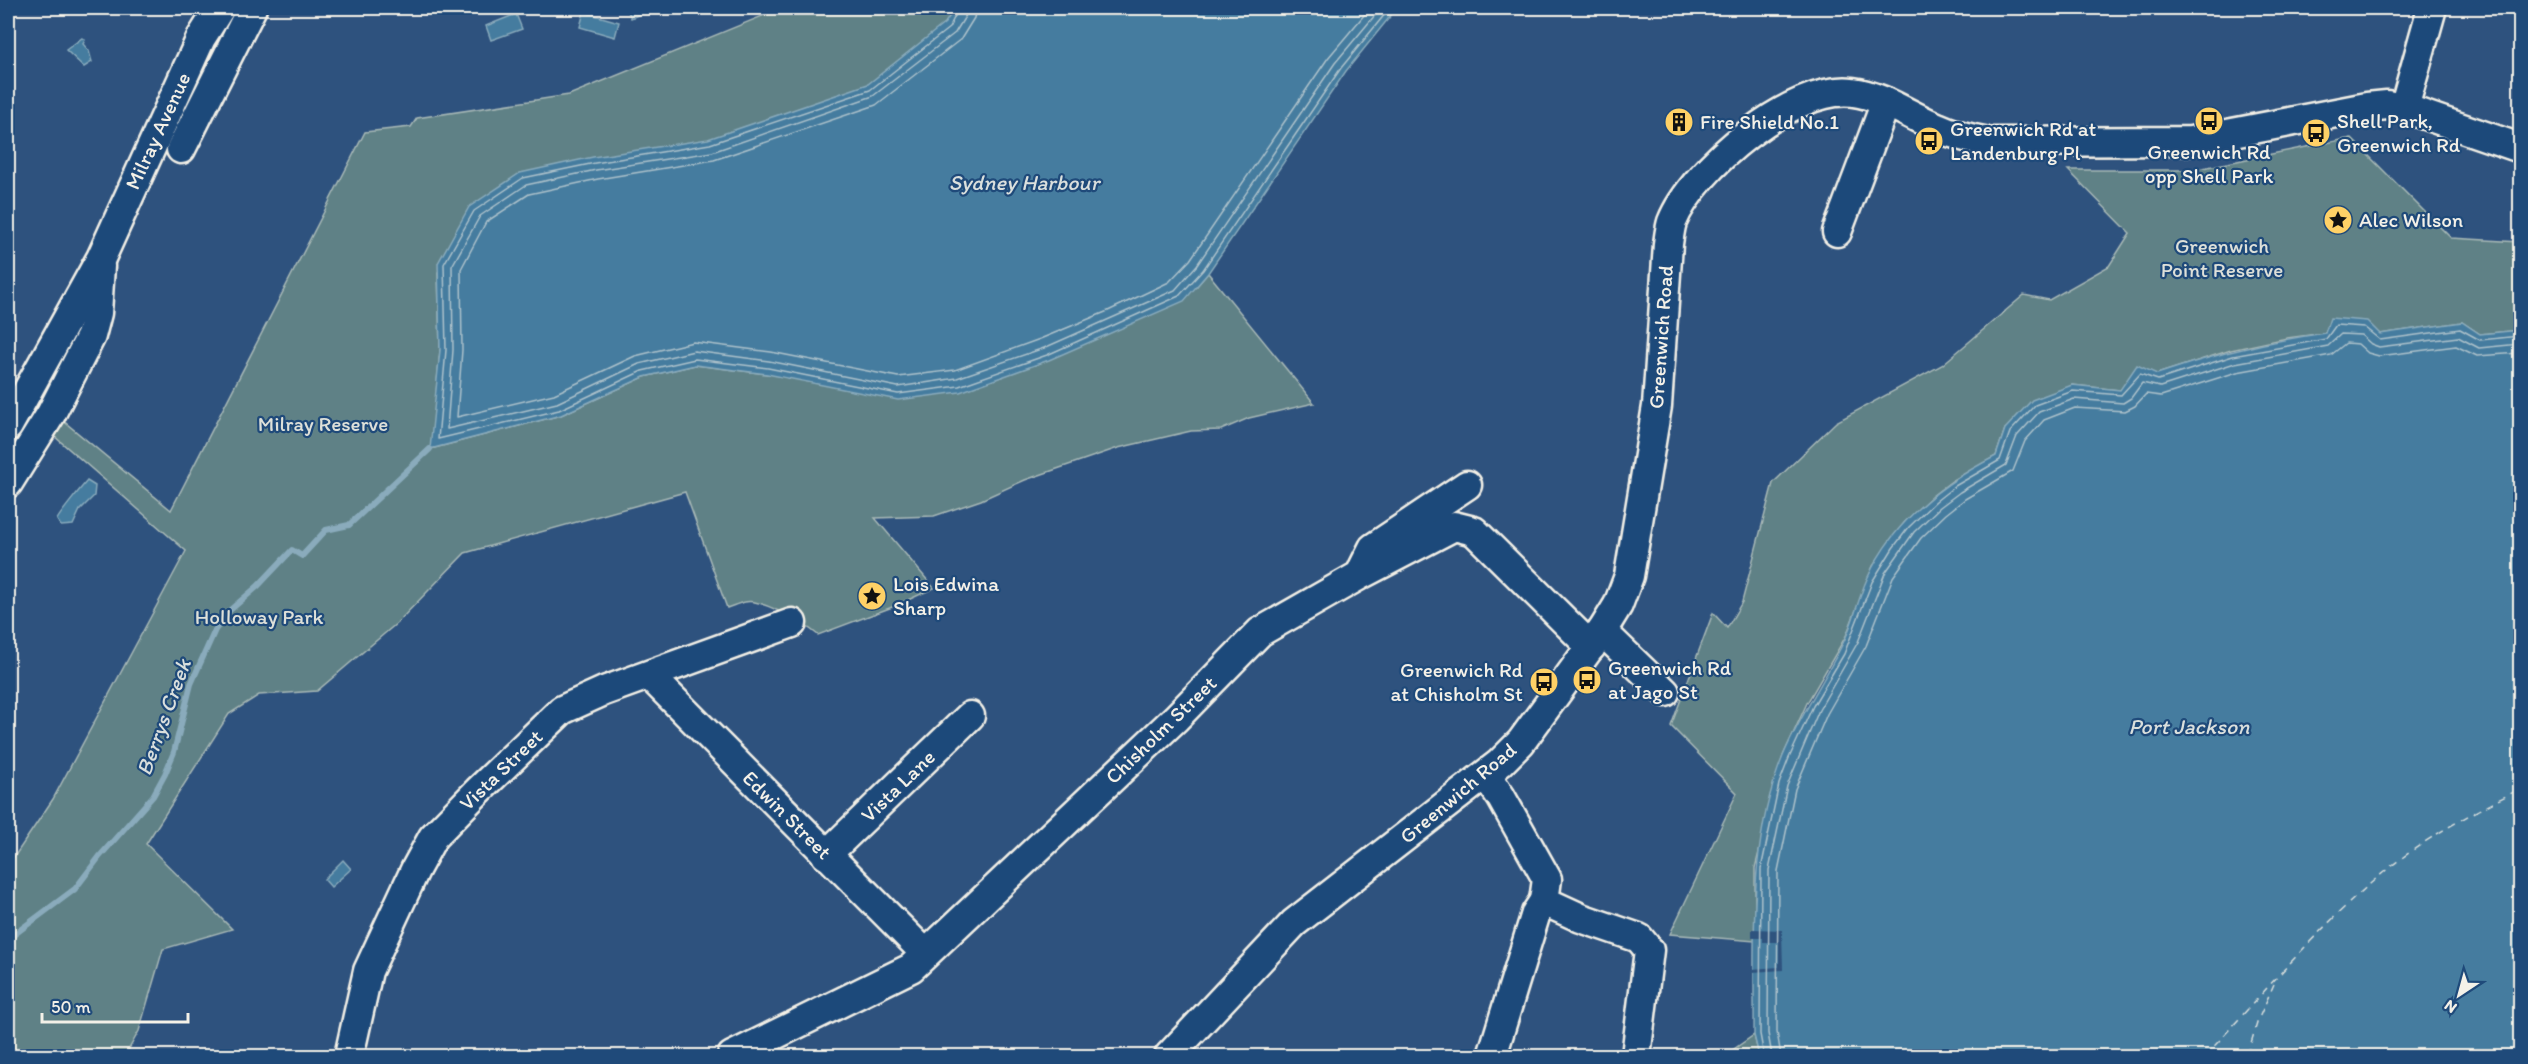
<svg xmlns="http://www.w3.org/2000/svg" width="2528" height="1064" font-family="Itim,sans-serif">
  <rect width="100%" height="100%" fill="#2e527e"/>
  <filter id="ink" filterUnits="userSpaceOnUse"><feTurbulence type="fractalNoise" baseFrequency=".0167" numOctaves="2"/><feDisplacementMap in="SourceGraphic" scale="12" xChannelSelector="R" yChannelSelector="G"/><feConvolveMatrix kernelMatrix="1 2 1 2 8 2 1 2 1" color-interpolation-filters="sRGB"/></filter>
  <g filter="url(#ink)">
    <!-- green -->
    <g fill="#5e8186" stroke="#a9b9b7" stroke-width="1.5">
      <path d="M 782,8 L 975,8 L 841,113 L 438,272 L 440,350 L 431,449 L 561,415 L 644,377 L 695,365 L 767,374 L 1196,287 L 1208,273 L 1314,403 L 1249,418 L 1221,430 L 1191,431 L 1118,448 L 1025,480 L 981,500 L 934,516 L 875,518 L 934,588 L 895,606 L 818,635 C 805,624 761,598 745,602 C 739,603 733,606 727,608 L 685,492 L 465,553 L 397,623 L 317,691 L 259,695 L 229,714 L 146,844 L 232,929 L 163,949 L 139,1031 L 125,1056 L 8,1056 L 8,866 L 53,799 L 186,551 L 53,435 L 62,420 L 171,510 L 365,132 L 411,127 L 417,118 L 569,95 Z"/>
      <path d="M 2351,138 L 2451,238 L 2520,242 L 2520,330 L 2480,334 L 2462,322 L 2380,334 L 2347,321 L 2331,319 L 2325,333 L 2287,338 L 2231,350 L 2157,374 L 2120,390 L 2072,385 L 2005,429 L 1996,456 L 1952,481 L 1932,496 L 1904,523 L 1873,566 L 1846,636 L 1807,703 L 1783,756 L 1755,868 L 1755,941 L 1670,934 L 1737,793 L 1671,726 L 1713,613 L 1727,628 L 1742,602 L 1773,483 L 1836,422 L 1942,365 L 2024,295 L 2049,300 L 2109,266 L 2130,233 L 2068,170 L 2193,170 Z"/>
      <path d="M 1754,1035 L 1759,1056 L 1724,1056 Z"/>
    </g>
    <!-- water -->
    <g fill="#447c9f" stroke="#8aabbc" stroke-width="1.5">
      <path d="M 630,8 L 654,8 L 631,18 L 627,9 Z"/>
      <path d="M 955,8 L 1397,8 L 1346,71 L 1208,273 L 1184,301 L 1049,360 L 960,392 L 898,400 L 767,374 L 695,365 L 644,377 L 561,415 L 430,449 L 440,350 L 438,263 L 469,207 L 520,173 L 593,157 L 708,139 L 868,84 L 945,23 Z"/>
      <path d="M 584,12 L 619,22 L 615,37 L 580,27 Z"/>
      <path d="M 516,14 L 522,29 L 491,40 L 486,26 Z"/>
      <path d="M 82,38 L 85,40 L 83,44 L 89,51 L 92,62 L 84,67 L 66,50 Z"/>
      <path d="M 2330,318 L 2367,321 L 2380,334 L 2462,322 L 2480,334 L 2520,330 L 2520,1056 L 1759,1056 L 1754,1035 C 1755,941 1747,844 1783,756 C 1800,715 1826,679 1845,639 C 1854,620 1858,599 1867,579 C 1892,523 1942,483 1996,456 L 2005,429 L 2032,400 L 2072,385 L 2120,390 L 2137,365 L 2157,374 C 2212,355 2267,341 2325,333 Z"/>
      <path d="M 87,481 L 95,486 L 94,496 L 80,510 L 73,525 L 61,526 L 57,520 C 58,516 81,488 87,481 Z"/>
      <path d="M 343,860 L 351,869 L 331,887 L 324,879 Z"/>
    </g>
    <!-- pier -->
    <path fill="#2e527e" d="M 1752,929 L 1782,930 L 1783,970 L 1752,972 L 1752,969 L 1779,967 L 1779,942 L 1763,942 L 1763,938 L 1752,938 Z"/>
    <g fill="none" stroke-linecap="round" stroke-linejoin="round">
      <!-- shore -->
      <g stroke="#aec2cb" stroke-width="1.5">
        <path d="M 959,8 L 949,28 L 870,90 L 710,144 L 595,163 L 523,178 L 474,211 L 444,264 L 446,350 L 438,439 L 559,410 L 642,371 L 695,359 L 768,368 L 898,394 L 959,386 L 1047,355 L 1179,296 L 1203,270 L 1341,68 L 1390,8"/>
        <path d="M 967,8 L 966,15 L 955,33 L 873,96 L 712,152 L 596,170 L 526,185 L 480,216 L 452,266 L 453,350 L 447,429 L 557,403 L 639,364 L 694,351 L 769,361 L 898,387 L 957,378 L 1044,348 L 1175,290 L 1197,265 L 1335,63 L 1381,8"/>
        <path d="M 976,8 L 974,18 L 961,39 L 876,105 L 714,160 L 598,179 L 529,194 L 486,222 L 461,269 L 462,350 L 457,417 L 554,394 L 635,356 L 693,342 L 771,352 L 898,377 L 955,370 L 1040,339 L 1108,311 L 1169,282 L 1190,260 L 1328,58 L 1370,8"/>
        <path d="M 1764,1056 L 1760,1034 L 1761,869 L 1779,784 L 1789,758 L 1813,706 L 1844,654 L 1872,582 L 1893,548 L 1909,527 L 1936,501 L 1955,486 L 2000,460 L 2010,432 L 2035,405 L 2073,391 L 2121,395 L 2140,374 L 2158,380 L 2233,356 L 2326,339 L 2336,325 L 2364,327 L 2380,340 L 2460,329 L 2480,340 L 2520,336"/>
        <path d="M 1772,1056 L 1768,1033 L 1769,870 L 1787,786 L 1819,710 L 1858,642 L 1885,573 L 1914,532 L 1940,507 L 1960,492 L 2006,465 L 2017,436 L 2039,412 L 2074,399 L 2123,403 L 2131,398 L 2142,383 L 2160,387 L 2235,363 L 2328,346 L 2341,334 L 2361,335 L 2371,344 L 2379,347 L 2458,337 L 2479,348 L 2520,344"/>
        <path d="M 1781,1056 L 1777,1032 L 1778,871 L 1795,789 L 1827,714 L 1866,646 L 1893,577 L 1921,538 L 1946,514 L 1965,499 L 2013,471 L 2025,441 L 2044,420 L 2075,408 L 2125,411 L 2135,406 L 2146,394 L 2161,396 L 2237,372 L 2331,355 L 2346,343 L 2358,344 L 2368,353 L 2379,356 L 2456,346 L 2477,356 L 2520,353"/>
      </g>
      <!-- stream -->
      <path stroke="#8aabbc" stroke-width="6" d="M 8,939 L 75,889 L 100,856 L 153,796 L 165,774 L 174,752 L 191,684 L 215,630 L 229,611 L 258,586 L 292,550 L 302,556 L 326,530 L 349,525 L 430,449"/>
      <!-- ferry -->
      <g stroke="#dadfdd" stroke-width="1.5" stroke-dasharray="8 6" stroke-linecap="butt">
        <path d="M 2205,1056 C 2263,994 2318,927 2384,872 C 2425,838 2473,812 2520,789"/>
        <path d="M 2247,1056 L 2258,1020 L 2274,984"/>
      </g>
      <!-- minor casing -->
      <g stroke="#f4f1e8" stroke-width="33">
        <g id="minor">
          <path d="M 2404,108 L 2432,8"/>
          <path d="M 181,149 L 252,8"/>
          <path d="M 1837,232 L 1886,102"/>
          <path d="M 8,426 L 101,258 L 201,38 L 220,8"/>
          <path d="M 8,483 L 51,414 L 91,336 L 97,313 L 100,266"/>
          <path d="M 1363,568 L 1373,548 L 1467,485"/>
          <path d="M 1602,631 L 1665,692"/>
          <path d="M 650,676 L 925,953"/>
          <path d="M 1486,775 L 1501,797 L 1547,879 L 1544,901 L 1581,918 L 1639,938 L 1649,950 L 1636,1056"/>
          <path d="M 826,855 L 970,716"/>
          <path d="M 349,1056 L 368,971 L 415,870 L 433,837 L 478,791 L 562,710 L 604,691 L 792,623"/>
          <path d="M 732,1056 L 911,968 L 1176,718 L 1260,632 L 1360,575 L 1454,526 L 1474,531 L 1591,647"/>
          <path d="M 1169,1056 L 1294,923 L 1500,763 L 1521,742 L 1602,631 L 1618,605 L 1629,576 L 1657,406 L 1668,244 C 1669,237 1670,228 1672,222 C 1693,169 1794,84 1853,92 C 1883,96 1910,116 1937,127 C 1954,135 1971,139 1989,142 L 2191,141 L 2367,107 L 2387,105 L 2404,108 L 2520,148"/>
          <path d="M 1492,1056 L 1536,913 L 1544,901"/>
        </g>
      </g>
      <!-- minor -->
      <use href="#minor" stroke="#1f4a7a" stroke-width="28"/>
    </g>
  </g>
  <!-- icons -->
  <defs>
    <g id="bus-disc" transform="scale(1.5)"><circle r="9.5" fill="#ffd166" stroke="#1f4a7a"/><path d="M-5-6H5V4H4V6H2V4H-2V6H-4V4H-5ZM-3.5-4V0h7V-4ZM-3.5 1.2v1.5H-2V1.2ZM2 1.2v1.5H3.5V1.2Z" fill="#111"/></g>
    <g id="building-disc" transform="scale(1.5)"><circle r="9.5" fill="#ffd166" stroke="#1f4a7a"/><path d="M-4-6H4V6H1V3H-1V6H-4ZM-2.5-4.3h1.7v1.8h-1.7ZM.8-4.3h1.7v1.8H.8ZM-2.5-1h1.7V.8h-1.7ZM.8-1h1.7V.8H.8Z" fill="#111"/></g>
    <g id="sight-disc" transform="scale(1.5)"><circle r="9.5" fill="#ffd166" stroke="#1f4a7a"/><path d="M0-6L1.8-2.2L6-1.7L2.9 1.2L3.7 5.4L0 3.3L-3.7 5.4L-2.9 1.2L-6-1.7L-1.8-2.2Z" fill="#111"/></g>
  </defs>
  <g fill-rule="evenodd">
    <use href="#bus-disc" x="2209" y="121"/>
    <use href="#building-disc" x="1679" y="122"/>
    <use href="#bus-disc" x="2316" y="133"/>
    <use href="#bus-disc" x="1929" y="141"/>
    <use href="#sight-disc" x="2338" y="220"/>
    <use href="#sight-disc" x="872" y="596"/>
    <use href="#bus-disc" x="1587" y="680"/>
    <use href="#bus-disc" x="1544" y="682"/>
  </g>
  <g text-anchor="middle" stroke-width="4.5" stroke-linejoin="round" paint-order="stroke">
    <!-- poi labels -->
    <g font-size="21" fill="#f4f1e8" stroke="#1f4a7a" text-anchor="start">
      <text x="2337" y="128">Shell Park,<tspan x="2337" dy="24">Greenwich Rd</tspan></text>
      <text x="1700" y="129">Fire Shield No.1</text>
      <text x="1950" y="136">Greenwich Rd at<tspan x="1950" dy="24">Landenburg Pl</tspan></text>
      <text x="2209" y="159" text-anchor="middle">Greenwich Rd<tspan x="2209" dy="24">opp Shell Park</tspan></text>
      <text x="2359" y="227">Alec Wilson</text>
      <text x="893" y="591">Lois Edwina<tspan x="893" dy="24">Sharp</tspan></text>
      <text x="1608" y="675">Greenwich Rd<tspan x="1608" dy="24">at Jago St</tspan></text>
      <text x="1523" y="677" text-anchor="end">Greenwich Rd<tspan x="1523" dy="24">at Chisholm St</tspan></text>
    </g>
    <!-- street labels -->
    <g font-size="21" fill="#f4f1e8" stroke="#1f4a7a">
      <text transform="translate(158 131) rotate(-65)" y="7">Milray Avenue</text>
      <text transform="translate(1661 337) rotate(-86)" y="7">Greenwich Road</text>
      <text transform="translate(1161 730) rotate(-44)" y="7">Chisholm Street</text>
      <text transform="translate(501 770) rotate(-44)" y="7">Vista Street</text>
      <text transform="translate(898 786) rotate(-44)" y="7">Vista Lane</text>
      <text transform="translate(1458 793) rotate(-40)" y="7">Greenwich Road</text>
      <text transform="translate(787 815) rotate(45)" y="7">Edwin Street</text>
    </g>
    <!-- park labels -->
    <g font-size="21" fill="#dee0d9" stroke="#1f4a7a">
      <text x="2222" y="253">Greenwich<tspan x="2222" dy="24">Point Reserve</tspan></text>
      <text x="323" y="431">Milray Reserve</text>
      <text x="259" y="624">Holloway Park</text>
    </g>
    <!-- water labels -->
    <g font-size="22" font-style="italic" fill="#dadfdd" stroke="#1f4a7a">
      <text x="1024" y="190">Sydney Harbour</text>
      <text transform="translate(163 717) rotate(-70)" y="8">Berrys Creek</text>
      <text x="2189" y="734">Port Jackson</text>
    </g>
  </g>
  <!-- margin -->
  <rect width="2528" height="1064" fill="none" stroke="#1f4a7a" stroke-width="30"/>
  <rect x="15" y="15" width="2498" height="1034" fill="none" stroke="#f4f1e8" stroke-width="2" filter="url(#ink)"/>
  <!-- north arrow -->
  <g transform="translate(2459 995) rotate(216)" stroke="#1f4a7a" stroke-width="4.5" paint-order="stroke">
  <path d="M0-4.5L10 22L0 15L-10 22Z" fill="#f4f1e8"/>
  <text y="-9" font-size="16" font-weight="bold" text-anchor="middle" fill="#f4f1e8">N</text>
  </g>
  <!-- scale -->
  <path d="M42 1013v9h146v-9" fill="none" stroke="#f4f1e8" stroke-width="3"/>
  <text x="51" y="1013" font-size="18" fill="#f4f1e8" stroke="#1f4a7a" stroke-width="4.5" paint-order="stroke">50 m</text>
</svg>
